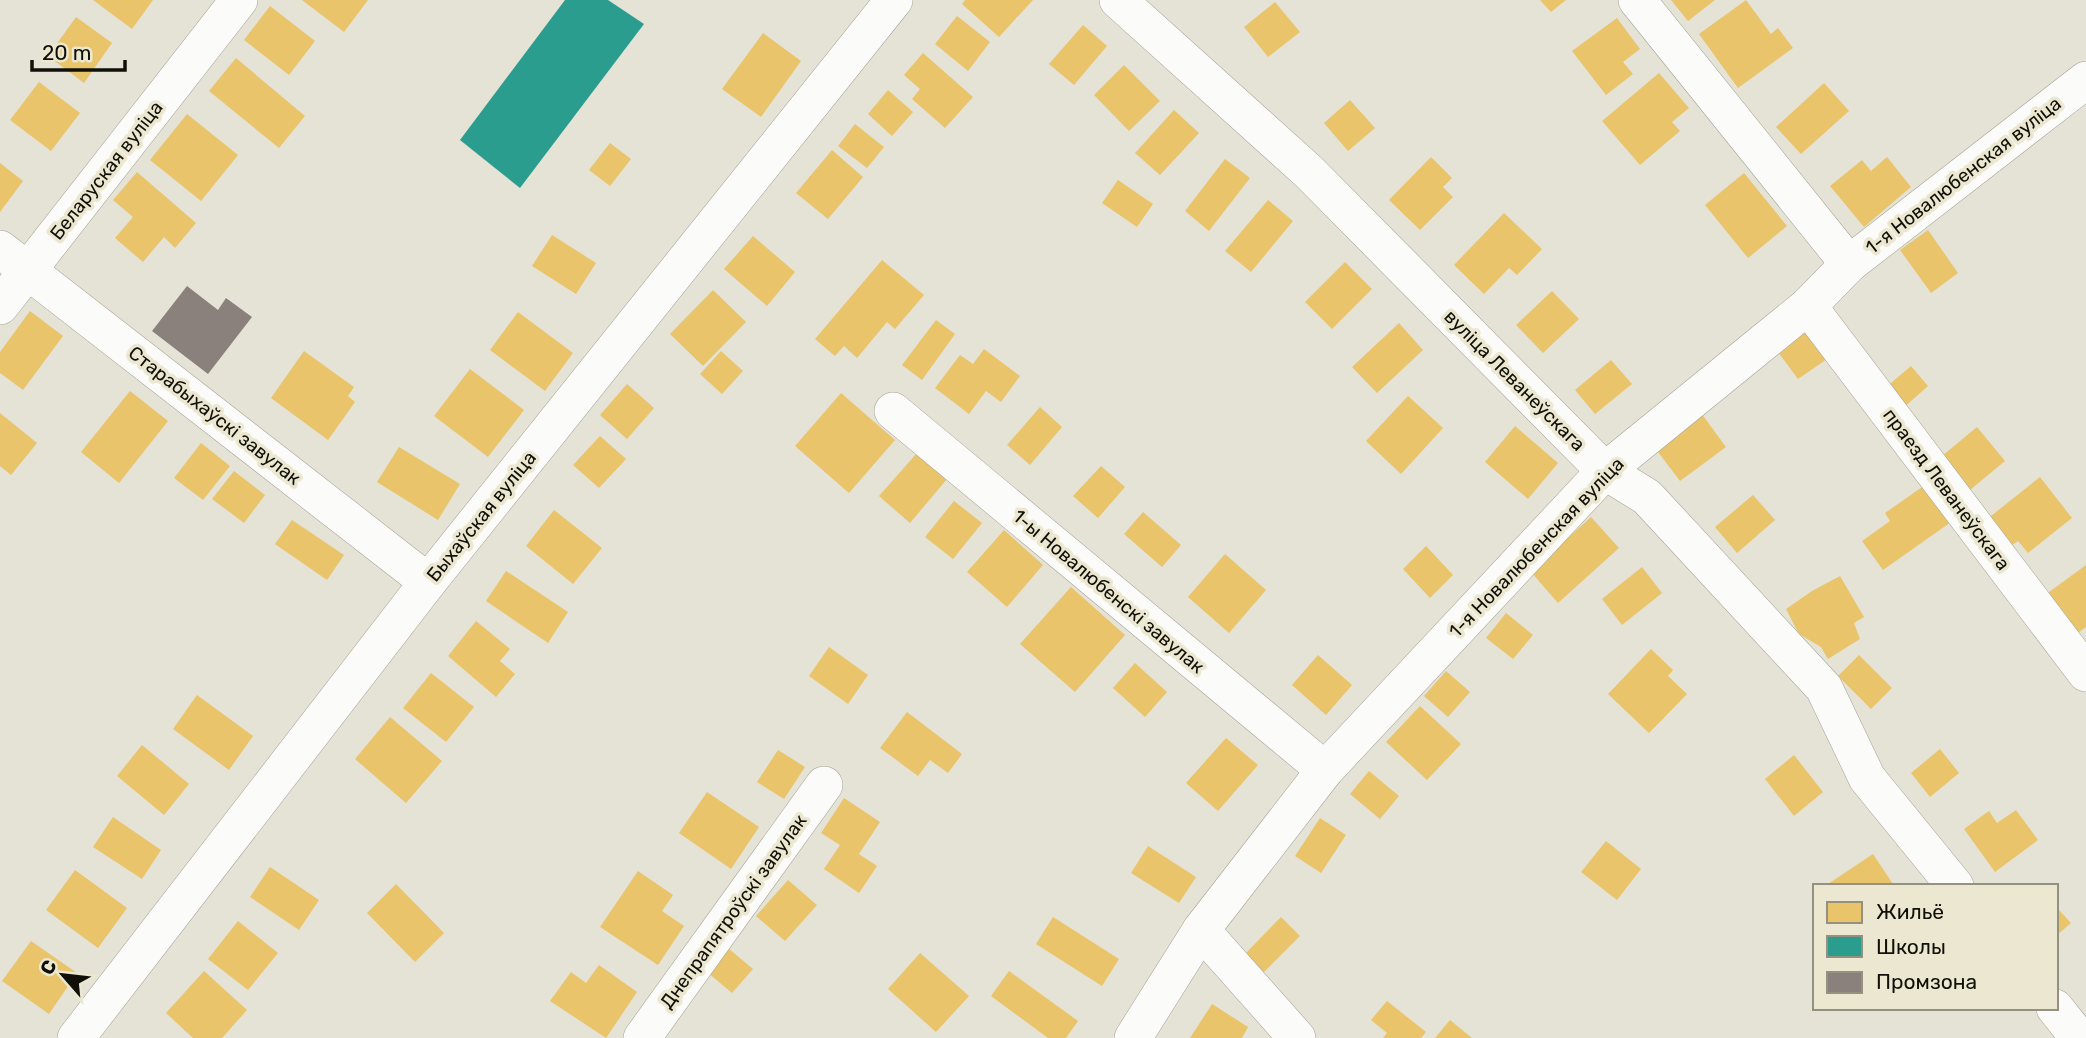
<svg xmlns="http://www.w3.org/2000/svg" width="2086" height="1038" font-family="Rubik,sans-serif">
  <rect width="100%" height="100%" fill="#e5e3d6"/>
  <!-- homes -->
  <g fill="#e9c46a">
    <path d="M 93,0 L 153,0 L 132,29 Z"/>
    <path d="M 302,0 L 368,0 L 344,32 Z"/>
    <path d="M 965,0 L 1033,0 L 999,37 L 962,4 Z"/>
    <path d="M 1540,0 L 1566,0 L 1551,12 Z"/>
    <path d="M 1671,0 L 1715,0 L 1688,21 Z"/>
    <path d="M 1746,0 L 1771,34 L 1778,28 L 1793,48 L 1738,88 L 1699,34 Z"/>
    <path d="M 1275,2 L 1300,32 L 1268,57 L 1244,27 Z"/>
    <path d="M 270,6 L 315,41 L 289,75 L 244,40 Z"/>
    <path d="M 957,16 L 990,42 L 968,71 L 935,44 Z"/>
    <path d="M 76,17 L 112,43 L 84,83 L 48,56 Z"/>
    <path d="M 1617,18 L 1640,49 L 1623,62 L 1633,74 L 1606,95 L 1572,51 Z"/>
    <path d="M 1083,25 L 1107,46 L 1074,85 L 1049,64 Z"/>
    <path d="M 763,33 L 801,61 L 761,117 L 722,89 Z"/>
    <path d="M 923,53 L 973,97 L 945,128 L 912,99 L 920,89 L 904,75 Z"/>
    <path d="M 236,58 L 305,116 L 279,148 L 209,91 Z"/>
    <path d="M 1124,65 L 1160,101 L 1129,131 L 1094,95 Z"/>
    <path d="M 1659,73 L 1689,108 L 1672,122 L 1680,131 L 1640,165 L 1602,121 Z"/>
    <path d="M 39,82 L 80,113 L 51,151 L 10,120 Z"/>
    <path d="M 1824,83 L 1849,111 L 1801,154 L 1776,127 Z"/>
    <path d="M 888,90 L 913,112 L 892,136 L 868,114 Z"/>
    <path d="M 1350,100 L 1375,128 L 1348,151 L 1324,123 Z"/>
    <path d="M 1174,110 L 1199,133 L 1160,175 L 1135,153 Z"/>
    <path d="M 187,114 L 238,155 L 201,201 L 150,160 Z"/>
    <path d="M 855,124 L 884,147 L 867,168 L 838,146 Z"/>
    <path d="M 610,143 L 631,159 L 610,186 L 589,170 Z"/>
    <path d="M 832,150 L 863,177 L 828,219 L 796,193 Z"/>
    <path d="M 1431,157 L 1452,178 L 1443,187 L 1453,197 L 1420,230 L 1389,200 Z"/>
    <path d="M 1887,157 L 1911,187 L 1864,227 L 1830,186 L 1862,160 L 1871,171 Z"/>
    <path d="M 1225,159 L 1250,178 L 1209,231 L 1185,211 Z"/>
    <path d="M 0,163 L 23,181 L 0,212 Z"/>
    <path d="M 137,172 L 196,223 L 175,248 L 164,237 L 143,262 L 115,238 L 133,217 L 113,200 Z"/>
    <path d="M 1744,173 L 1787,226 L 1748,258 L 1705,205 Z"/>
    <path d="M 1118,180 L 1153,204 L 1137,227 L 1102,203 Z"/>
    <path d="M 1268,200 L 1293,221 L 1251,272 L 1225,251 Z"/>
    <path d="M 1504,213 L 1542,249 L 1517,275 L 1509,268 L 1484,294 L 1454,265 Z"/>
    <path d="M 1928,230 L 1958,273 L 1931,293 L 1900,250 Z"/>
    <path d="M 552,235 L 596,263 L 576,294 L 532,266 Z"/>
    <path d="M 753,236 L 795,272 L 767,306 L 724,269 Z"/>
    <path d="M 882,260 L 924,295 L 895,329 L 887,322 L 857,358 L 844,346 L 835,356 L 815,339 Z"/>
    <path d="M 1345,262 L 1372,289 L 1332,329 L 1305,302 Z"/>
    <path d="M 713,290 L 746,322 L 703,366 L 670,334 Z"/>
    <path d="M 1552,291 L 1579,319 L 1543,353 L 1516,325 Z"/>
    <path d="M 30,311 L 63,336 L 23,390 L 0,373 L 0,352 Z"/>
    <path d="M 518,312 L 573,353 L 545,391 L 490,350 Z"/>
    <path d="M 936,320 L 955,334 L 922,380 L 902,365 Z"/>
    <path d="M 1399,323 L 1423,350 L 1377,393 L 1352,367 Z"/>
    <path d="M 1807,325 L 1830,357 L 1798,379 L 1775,348 Z"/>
    <path d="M 984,349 L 1020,376 L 1001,402 L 986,391 L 969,414 L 935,388 L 960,355 L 973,364 Z"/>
    <path d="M 304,351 L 354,387 L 348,396 L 355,402 L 328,440 L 271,398 Z"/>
    <path d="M 721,351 L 743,371 L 722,394 L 700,374 Z"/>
    <path d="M 1611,360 L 1632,384 L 1595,414 L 1575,390 Z"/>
    <path d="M 1911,366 L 1928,386 L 1902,409 L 1884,389 Z"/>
    <path d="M 470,369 L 524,410 L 488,457 L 434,416 Z"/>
    <path d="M 627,384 L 654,408 L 627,439 L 600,415 Z"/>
    <path d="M 130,391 L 168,421 L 119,483 L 81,452 Z"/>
    <path d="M 841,393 L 895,440 L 849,493 L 795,446 Z"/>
    <path d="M 1408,396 L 1443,428 L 1401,474 L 1366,441 Z"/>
    <path d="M 1040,407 L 1062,427 L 1030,465 L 1007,445 Z"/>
    <path d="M 0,413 L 37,443 L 11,475 L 0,466 Z"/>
    <path d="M 1701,413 L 1726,447 L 1680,481 L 1655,448 Z"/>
    <path d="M 1515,426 L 1558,463 L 1528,499 L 1485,462 Z"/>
    <path d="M 1977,427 L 2005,461 L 1970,490 L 1942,456 Z"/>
    <path d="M 600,436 L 626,459 L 599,488 L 573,465 Z"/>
    <path d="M 201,443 L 230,466 L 203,500 L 174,478 Z"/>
    <path d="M 399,447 L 460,484 L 438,520 L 377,482 Z"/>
    <path d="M 917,453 L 947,479 L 910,523 L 879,496 Z"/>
    <path d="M 1101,466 L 1125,487 L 1098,518 L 1073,496 Z"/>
    <path d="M 234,471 L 265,495 L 244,523 L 212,499 Z"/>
    <path d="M 2040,477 L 2072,518 L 2028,553 L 2018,541 L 2008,548 L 1986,520 Z"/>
    <path d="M 1925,485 L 1951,522 L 1883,570 L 1862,541 L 1890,521 L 1885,513 Z"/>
    <path d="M 1753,495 L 1775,520 L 1737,553 L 1715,527 Z"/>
    <path d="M 954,501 L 982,523 L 953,559 L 925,537 Z"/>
    <path d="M 554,510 L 602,548 L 573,584 L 526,546 Z"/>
    <path d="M 1143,512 L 1181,545 L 1162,567 L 1124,534 Z"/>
    <path d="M 1591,517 L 1619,548 L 1558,603 L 1531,572 Z"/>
    <path d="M 292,520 L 344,555 L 327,580 L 275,544 Z"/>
    <path d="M 1004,530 L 1043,565 L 1007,607 L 967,572 Z"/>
    <path d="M 1426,546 L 1453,575 L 1430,598 L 1403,569 Z"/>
    <path d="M 1225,554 L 1266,590 L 1229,633 L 1188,597 Z"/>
    <path d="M 2086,565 L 2086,627 L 2075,635 L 2045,595 Z"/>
    <path d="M 1642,567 L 1662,593 L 1622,625 L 1602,599 Z"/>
    <path d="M 506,571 L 568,612 L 548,643 L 486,601 Z"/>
    <path d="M 1840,576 L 1864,617 L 1854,623 L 1860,639 L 1828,659 L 1821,647 L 1799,634 L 1786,609 L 1812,591 Z"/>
    <path d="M 1071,587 L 1125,635 L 1075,692 L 1020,644 Z"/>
    <path d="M 1506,613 L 1533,635 L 1513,659 L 1486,638 Z"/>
    <path d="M 476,621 L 510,649 L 500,661 L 515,674 L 496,697 L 448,656 Z"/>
    <path d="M 829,647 L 868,675 L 848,704 L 809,676 Z"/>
    <path d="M 1651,649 L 1673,670 L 1668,676 L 1687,694 L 1649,733 L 1608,694 Z"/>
    <path d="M 1318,655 L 1352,685 L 1326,715 L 1292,685 Z"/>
    <path d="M 1859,655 L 1892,688 L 1871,709 L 1838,676 Z"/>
    <path d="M 1135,663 L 1167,692 L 1145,717 L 1113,688 Z"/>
    <path d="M 1446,671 L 1470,692 L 1448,717 L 1424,696 Z"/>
    <path d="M 431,673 L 474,707 L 446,742 L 403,708 Z"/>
    <path d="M 197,695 L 253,736 L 229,770 L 173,729 Z"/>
    <path d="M 1420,706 L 1461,744 L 1427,780 L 1386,742 Z"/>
    <path d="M 907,712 L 962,754 L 948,773 L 930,760 L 918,776 L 880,748 Z"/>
    <path d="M 390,717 L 442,761 L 406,803 L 355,759 Z"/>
    <path d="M 1226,738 L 1258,765 L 1218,811 L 1186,783 Z"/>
    <path d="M 142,745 L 189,784 L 164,815 L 117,776 Z"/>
    <path d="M 1940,749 L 1959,773 L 1930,797 L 1911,773 Z"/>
    <path d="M 778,750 L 805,767 L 784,799 L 757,782 Z"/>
    <path d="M 1794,755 L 1823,792 L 1794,816 L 1765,779 Z"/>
    <path d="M 1369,771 L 1399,796 L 1380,819 L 1350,794 Z"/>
    <path d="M 707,792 L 759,827 L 731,869 L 679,833 Z"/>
    <path d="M 844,798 L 880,822 L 859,854 L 877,866 L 859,893 L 824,869 L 840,845 L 821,833 Z"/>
    <path d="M 2016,810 L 2038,840 L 1995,872 L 1964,829 L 1989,811 L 1997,823 Z"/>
    <path d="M 113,817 L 161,850 L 142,879 L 93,847 Z"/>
    <path d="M 1320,818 L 1346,835 L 1321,873 L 1295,856 Z"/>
    <path d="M 1606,841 L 1641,869 L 1617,900 L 1581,872 Z"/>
    <path d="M 1148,846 L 1196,877 L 1179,903 L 1131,873 Z"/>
    <path d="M 1873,854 L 1893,884 L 1889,886 L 1829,886 L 1828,884 Z"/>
    <path d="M 270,867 L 319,900 L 299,930 L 250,897 Z"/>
    <path d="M 75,870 L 127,908 L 98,948 L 46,910 Z"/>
    <path d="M 638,871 L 673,895 L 662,911 L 684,926 L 658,965 L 600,927 Z"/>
    <path d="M 788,880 L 817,905 L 785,941 L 756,916 Z"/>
    <path d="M 396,884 L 444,933 L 415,962 L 367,913 Z"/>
    <path d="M 2056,907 L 2071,923 L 2056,936 Z"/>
    <path d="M 1053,917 L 1119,959 L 1102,986 L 1036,944 Z"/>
    <path d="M 1281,917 L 1300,936 L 1261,975 L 1243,956 Z"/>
    <path d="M 238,921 L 278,953 L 248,990 L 208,959 Z"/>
    <path d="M 31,941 L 77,973 L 49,1014 L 2,981 Z"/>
    <path d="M 728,948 L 753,969 L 732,993 L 707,972 Z"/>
    <path d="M 920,953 L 969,996 L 936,1032 L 888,989 Z"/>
    <path d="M 599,965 L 637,992 L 606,1038 L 550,1001 L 571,972 L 586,983 Z"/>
    <path d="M 204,971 L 247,1010 L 222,1038 L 193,1038 L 166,1013 Z"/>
    <path d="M 1009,971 L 1078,1021 L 1066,1038 L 1048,1038 L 991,996 Z"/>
    <path d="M 1387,1001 L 1426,1032 L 1421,1038 L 1383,1038 L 1387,1033 L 1371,1020 Z"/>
    <path d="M 1212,1004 L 1248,1027 L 1242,1038 L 1190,1038 Z"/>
    <path d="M 1450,1020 L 1472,1038 L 1435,1038 Z"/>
  </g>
  <!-- schools -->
  <path fill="#2a9d8f" d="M 565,0 L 608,0 L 644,24 L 520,188 L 460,140 Z"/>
  <!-- industry -->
  <path fill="#8a817c" d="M 187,286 L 218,310 L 226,298 L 252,317 L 208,374 L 152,331 Z"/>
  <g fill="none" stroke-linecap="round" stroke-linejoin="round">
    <!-- minor casing -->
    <g stroke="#a3a298" stroke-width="38">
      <g id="minor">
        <path d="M 1118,0 L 1309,172 L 1605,471 L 1647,497 L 1824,688 L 1867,778 L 1955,886"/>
        <path d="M 1637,0 L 1849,264"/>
        <path d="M 0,249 L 428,582"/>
        <path d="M 0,306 L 239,0"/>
        <path d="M 1808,306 L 2086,673"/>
        <path d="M 893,411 L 1325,770"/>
        <path d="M 1201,930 L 1297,1038"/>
        <path d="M 2055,1008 L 2079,1038"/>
        <path d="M 76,1038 L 428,582 L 894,0"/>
        <path d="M 642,1038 L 824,785"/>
        <path d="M 1133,1038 L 1201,930 L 1325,770 L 1605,471 L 1808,306 L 1849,264 L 2086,80"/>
      </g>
    </g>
    <!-- minor -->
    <use href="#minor" stroke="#fbfbf9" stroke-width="37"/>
  </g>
  <g text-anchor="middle" stroke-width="7" stroke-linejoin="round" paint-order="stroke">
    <!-- street labels -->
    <g font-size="19" fill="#111008" stroke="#ebe7d0">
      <text transform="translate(106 170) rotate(-52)" y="7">Беларуская вуліца</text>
      <text transform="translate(1963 175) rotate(-38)" y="7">1-я Новалюбенская вуліца</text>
      <text transform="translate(1515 380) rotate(45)" y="7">вуліца Леванеўскага</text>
      <text transform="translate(215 415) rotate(38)" y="7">Старабыхаўскі завулак</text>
      <text transform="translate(1947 489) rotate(53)" y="7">праезд Леванеўскага</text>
      <text transform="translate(481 516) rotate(-51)" y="7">Быхаўская вуліца</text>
      <text transform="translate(1536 547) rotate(-46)" y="7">1-я Новалюбенская вуліца</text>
      <text transform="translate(1109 591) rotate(40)" y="7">1-ы Новалюбенскі завулак</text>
      <text transform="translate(733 911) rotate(-54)" y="7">Днепрапятроўскі завулак</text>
    </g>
  </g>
  <!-- legend -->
  <rect x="1813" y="884" width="245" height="126" fill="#ebe7d0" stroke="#949180" stroke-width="2"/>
  <rect x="1827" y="902" width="35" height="21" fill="#e9c46a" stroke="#949180" stroke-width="2"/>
  <text x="1876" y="919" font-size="21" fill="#111008">Жильё</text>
  <rect x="1827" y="936" width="35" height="21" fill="#2a9d8f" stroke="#949180" stroke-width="2"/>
  <text x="1876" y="954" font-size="21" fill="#111008">Школы</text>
  <rect x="1827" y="972" width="35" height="21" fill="#8a817c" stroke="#949180" stroke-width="2"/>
  <text x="1876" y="989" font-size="21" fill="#111008">Промзона</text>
  <!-- north arrow -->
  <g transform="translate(63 975) rotate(298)" stroke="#ebe7d0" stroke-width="5" paint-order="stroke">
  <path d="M0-5L12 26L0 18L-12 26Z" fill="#111008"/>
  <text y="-10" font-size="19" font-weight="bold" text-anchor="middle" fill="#111008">С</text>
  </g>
  <!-- scale -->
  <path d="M32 60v10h93v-10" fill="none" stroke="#111008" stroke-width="3.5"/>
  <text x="42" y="60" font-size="21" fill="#111008" stroke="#ebe7d0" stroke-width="5" paint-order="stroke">20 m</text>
</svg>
